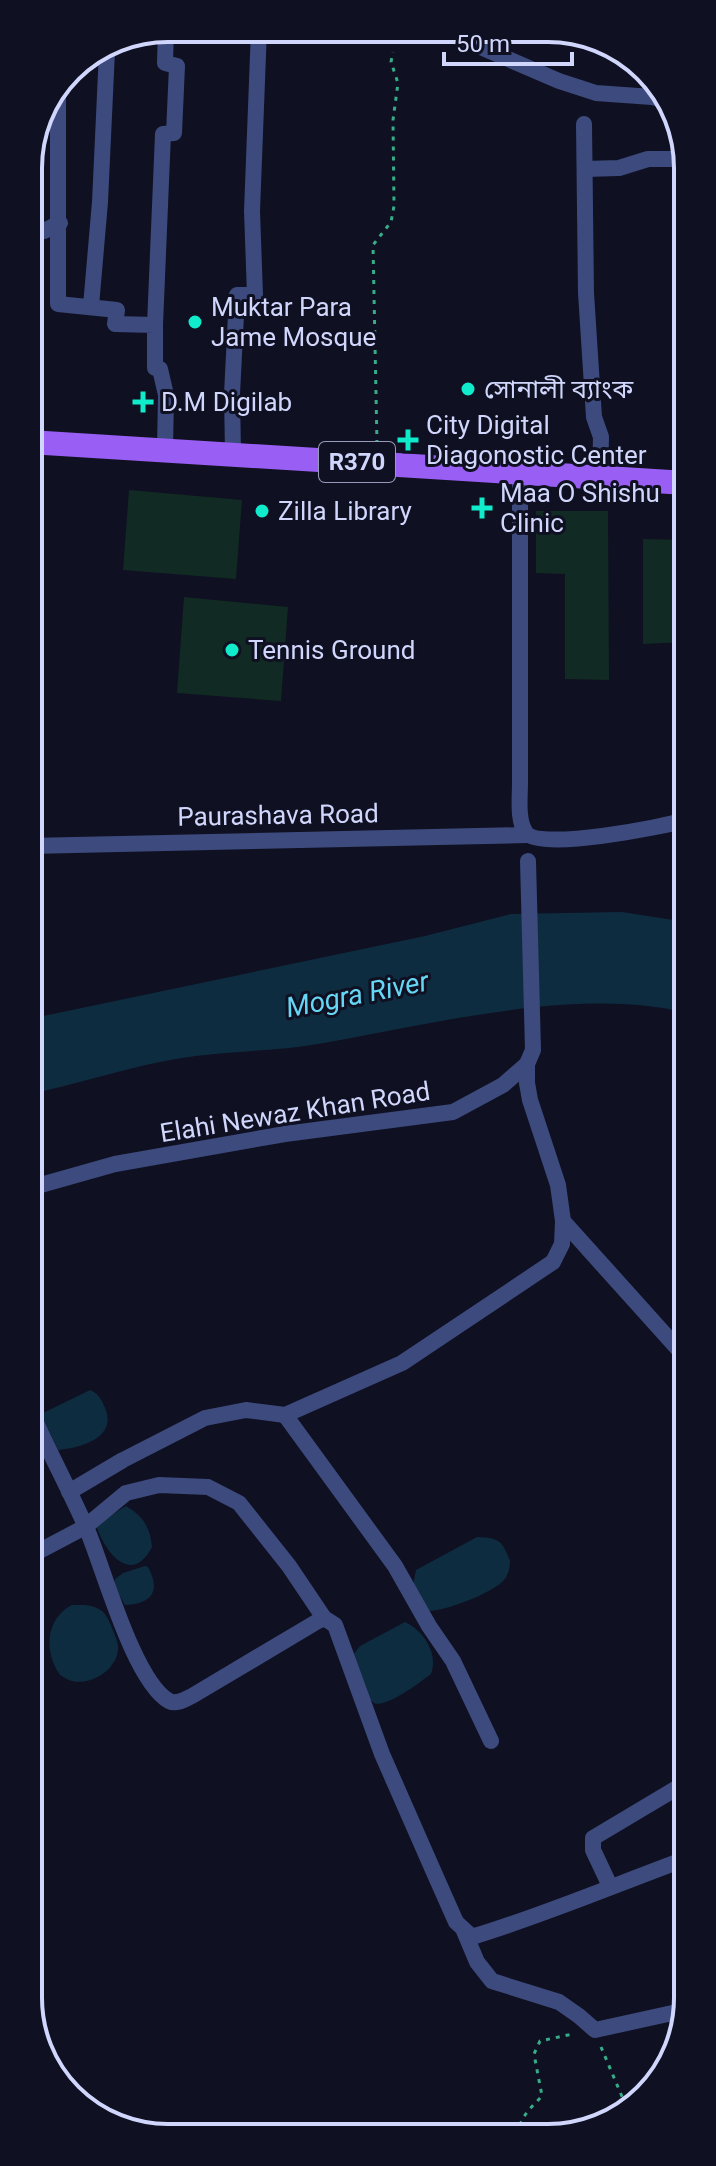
<svg xmlns="http://www.w3.org/2000/svg" width="716" height="2166" font-family="Roboto,'Noto Sans Bengali',sans-serif">
  <rect width="100%" height="100%" fill="#0f1021"/>
  <!-- green -->
  <g fill="#122a24">
    <path d="M 129,490 L 242,500 L 236,579 L 123,570 Z"/>
    <path d="M 536,511 L 608,511 L 609,680 L 565,679 L 565,574 L 536,573 Z"/>
    <path d="M 643,539 L 686,540 L 686,642 L 643,644 Z"/>
    <path d="M 184,597 L 288,607 L 281,701 L 177,693 Z"/>
  </g>
  <!-- water -->
  <g fill="#0e2c40">
    <path d="M 542,31 L 575,31 L 604,46 Z"/>
    <path d="M 622,912 L 686,922 L 686,1013 C 581,986 431,1024 324,1043 C 270,1053 213,1050 160,1062 C 116,1071 74,1085 29,1094 L 29,1019 L 425,936 L 511,914 Z"/>
    <path d="M 90,1390 C 98,1393 102,1400 105,1408 C 118,1438 80,1448 58,1450 L 41,1414 Z"/>
    <path d="M 126,1506 C 143,1516 150,1527 152,1547 C 132,1585 107,1555 97,1528 L 99,1523 Z"/>
    <path d="M 477,1537 C 500,1538 502,1541 510,1561 C 510,1568 508,1575 504,1580 C 493,1593 443,1612 427,1611 L 412,1590 L 416,1570 Z"/>
    <path d="M 145,1566 L 148,1567 C 161,1591 152,1604 125,1605 L 114,1586 L 115,1579 L 123,1573 Z"/>
    <path d="M 72,1605 C 80,1605 89,1604 97,1608 C 105,1611 109,1620 112,1628 C 114,1633 118,1641 118,1647 C 119,1668 92,1686 72,1681 C 68,1680 64,1677 60,1675 C 44,1652 45,1619 72,1605 Z"/>
    <path d="M 405,1622 C 423,1630 439,1654 431,1674 C 422,1681 385,1709 374,1703 C 362,1695 358,1668 353,1655 L 360,1646 Z"/>
  </g>
  <g fill="none" stroke-linecap="round" stroke-linejoin="round">
    <!-- path -->
    <g stroke="#36ac88" stroke-width="3" stroke-dasharray="4 6" stroke-linecap="butt">
      <path d="M 377,444 L 373,245 L 391,222 L 394,206 L 393,120 L 398,83 L 391,62 L 393,52"/>
      <path d="M 601,2047 L 626,2106"/>
      <path d="M 519,2135 C 518,2118 531,2108 542,2096 L 534,2054 L 540,2041 L 573,2034"/>
    </g>
    <!-- minor -->
    <g stroke="#3d4a7d" stroke-width="16">
      <path d="M 396,30 L 394,36 L 398,34 L 455,36 L 559,81 L 596,93 L 652,97 L 664,100"/>
      <path d="M 58,86 L 58,304 L 117,310 L 115,324 L 155,325 L 155,368 L 160,369 L 166,395 L 165,449"/>
      <path d="M 584,124 L 586,293 L 594,417 L 601,437 L 600,479"/>
      <path d="M 585,169 L 619,168 L 648,159 L 685,159"/>
      <path d="M 28,232 L 44,231 L 60,223"/>
      <path d="M 91,306 L 100,202 L 107,51"/>
      <path d="M 155,325 L 163,134 L 174,133 L 177,66 L 165,63 L 166,29"/>
      <path d="M 233,454 L 232,394 L 237,295 L 255,295 L 252,211 L 259,29"/>
      <path d="M 30,1409 C 48,1451 70,1490 88,1532 C 104,1570 134,1681 169,1701 C 177,1705 185,1699 192,1696 L 318,1621 L 324,1618 L 335,1625 L 382,1754 L 436,1877 L 456,1922 L 470,1935 L 475,1936 C 547,1914 617,1884 688,1858"/>
      <path d="M 285,1415 L 395,1566 L 429,1626 L 453,1661 L 491,1741"/>
      <path d="M 69,1492 L 123,1460 L 205,1418 L 246,1410 L 285,1415 L 402,1363 L 553,1262 L 562,1244 L 563,1221"/>
      <path d="M 30,1556 L 85,1527 L 126,1493 L 159,1485 L 208,1487 L 239,1503 L 289,1566 L 324,1618"/>
      <path d="M 610,1886 L 593,1850 L 593,1838 L 687,1782"/>
      <path d="M 464,1931 L 477,1962 L 492,1981 L 559,2002 L 579,2016 L 595,2030 L 686,2010"/>
    </g>
    <!-- tertiary -->
    <g stroke="#3d4a7d" stroke-width="16">
      <path d="M 520,473 L 520,783 C 520,797 517,821 526,833 C 541,851 662,827 686,820"/>
      <path d="M 29,846 L 527,835"/>
      <path d="M 527,1064 L 527,1083 L 530,1100 L 558,1185 L 563,1221 L 687,1359"/>
      <path d="M 30,1188 L 115,1164 L 285,1134 L 453,1112 L 503,1085 L 527,1064 L 533,1050 L 528,861"/>
    </g>
    <!-- primary -->
    <path stroke="#995ff5" stroke-width="24" d="M 29,442 L 686,483"/>
  </g>
  <!-- markers -->
  <g fill="#0febcb" stroke="#0f1021" stroke-width="3">
    <circle cx="195" cy="322" r="8"/>
    <circle cx="468" cy="389" r="8"/>
    <path d="M139 390h8v8h8v8h-8v8h-8v-8h-8v-8h8z"/>
    <path d="M404 428h8v8h8v8h-8v8h-8v-8h-8v-8h8z"/>
    <path d="M478 496h8v8h8v8h-8v8h-8v-8h-8v-8h8z"/>
    <circle cx="262" cy="511" r="8"/>
    <circle cx="232" cy="650" r="8"/>
  </g>
  <g text-anchor="middle" stroke-width="6" stroke-linejoin="round" paint-order="stroke">
    <!-- shield labels -->
    <rect fill="#0f1021" stroke="#979bba" stroke-width="2" x="319" y="442" width="76" height="40" rx="6"/>
    <g font-size="24" font-weight="bold" fill="#d1d7fc">
      <text x="357" y="470">R370</text>
    </g>
    <!-- poi labels -->
    <g font-size="26" fill="#d1d7fc" stroke="#0f1021" text-anchor="start">
      <text x="211" y="316">Muktar Para<tspan x="211" dy="30">Jame Mosque</tspan></text>
      <text x="484" y="398">সোনালী ব্যাংক</text>
      <text x="161" y="411">D.M Digilab</text>
      <text x="426" y="434">City Digital<tspan x="426" dy="30">Diagonostic Center</tspan></text>
      <text x="500" y="502">Maa O Shishu<tspan x="500" dy="30">Clinic</tspan></text>
      <text x="278" y="520">Zilla Library</text>
      <text x="248" y="659">Tennis Ground</text>
    </g>
    <!-- street labels -->
    <g font-size="26" fill="#d1d7fc" stroke="#0f1021">
      <text transform="translate(278 815) rotate(-1)" y="9">Paurashava Road</text>
      <text transform="translate(295 1112) rotate(-9)" y="9">Elahi Newaz Khan Road</text>
    </g>
    <!-- water labels -->
    <g font-size="28" font-style="italic" fill="#66d6f5" stroke="#0f1021">
      <text transform="translate(357 994) rotate(-11)" y="10">Mogra River</text>
    </g>
  </g>
  <!-- crop -->
  <path d="M0 0H716V2166H0ZM168 42H548A126 126 0 0 1 674 168V1998A126 126 0 0 1 548 2124H168A126 126 0 0 1 42 1998V168A126 126 0 0 1 168 42Z" fill="#0f1021" fill-rule="evenodd"/>
  <path fill="none" stroke="#d1d7fc" stroke-width="4" d="M168 42H548A126 126 0 0 1 674 168V1998A126 126 0 0 1 548 2124H168A126 126 0 0 1 42 1998V168A126 126 0 0 1 168 42Z"/>
  <!-- scale -->
  <path d="M444 52v12h128v-12" fill="none" stroke="#d1d7fc" stroke-width="4"/>
  <text x="456" y="52" font-size="24" fill="#d1d7fc" stroke="#0f1021" stroke-width="6" paint-order="stroke">50 m</text>
</svg>
